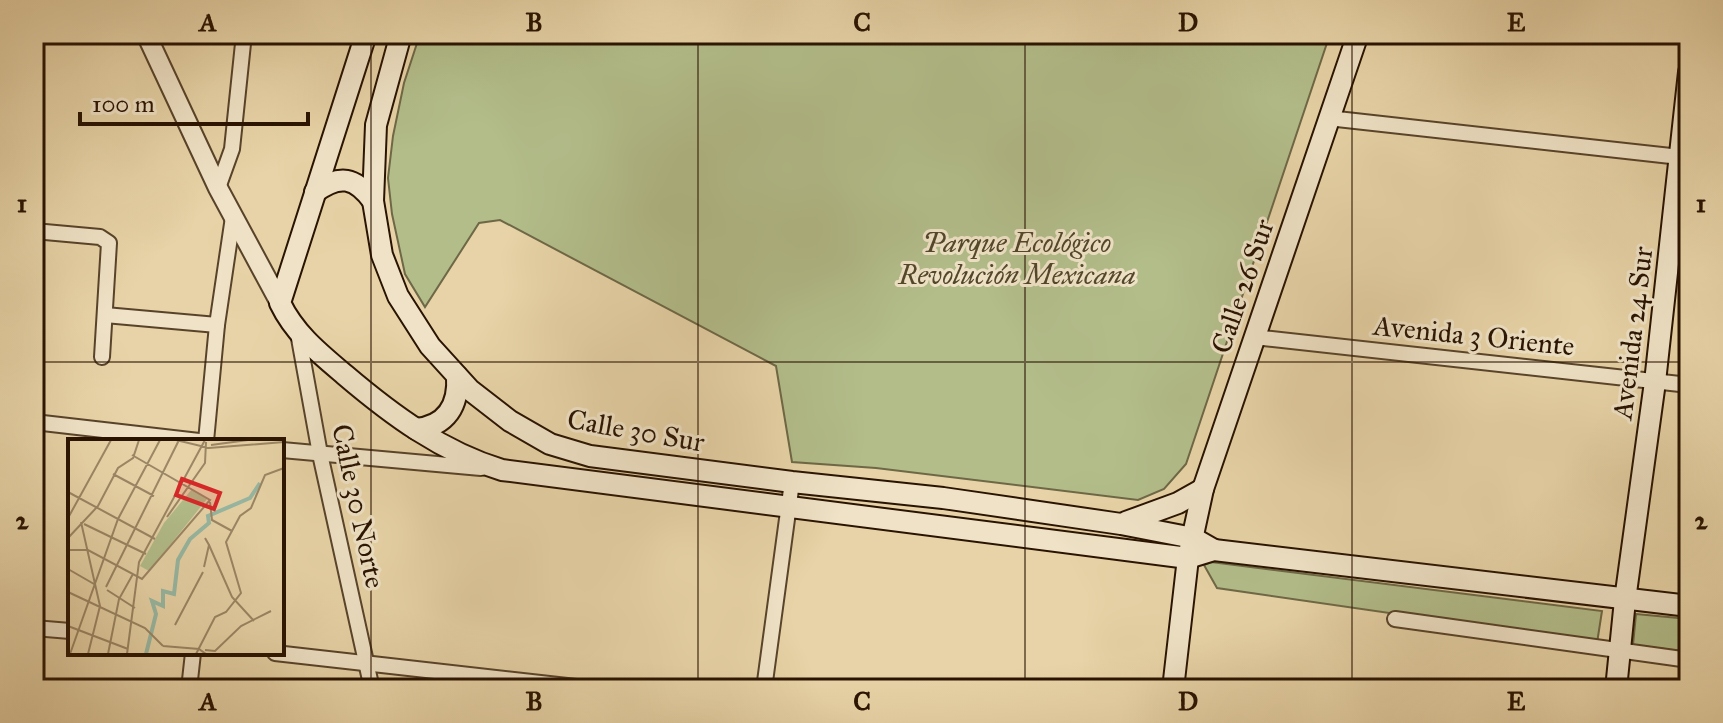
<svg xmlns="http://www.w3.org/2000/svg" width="1723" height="723" font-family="'IM FELL Great Primer',serif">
  <rect width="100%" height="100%" fill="#e7d3a7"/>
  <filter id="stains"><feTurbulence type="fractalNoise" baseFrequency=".0025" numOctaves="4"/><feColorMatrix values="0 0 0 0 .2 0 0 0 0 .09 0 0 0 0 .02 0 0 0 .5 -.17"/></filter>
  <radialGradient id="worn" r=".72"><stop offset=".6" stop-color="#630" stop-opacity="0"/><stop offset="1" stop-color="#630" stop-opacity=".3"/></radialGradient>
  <!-- green -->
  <g fill="#b2bd8a" stroke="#6e6846" stroke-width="2">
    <path d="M 420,34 L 1330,34 L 1186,464 L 1164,489 L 1138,500 L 876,468 L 792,462 L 776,366 L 500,220 L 479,223 L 425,307 L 405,274 L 392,214 L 388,178 L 393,136 L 404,83 Z"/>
    <path d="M 1211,562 L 1602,611 L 1597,643 L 1217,588 L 1204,565 Z"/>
    <path d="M 1636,614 L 1689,619 L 1689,652 L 1633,645 Z"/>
  </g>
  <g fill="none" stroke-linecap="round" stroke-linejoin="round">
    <!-- minor casing -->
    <g stroke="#58432a" stroke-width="18">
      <g id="minor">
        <path d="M 1328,118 L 1689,158"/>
        <path d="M 218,188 L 232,149 L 244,34"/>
        <path d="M 34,231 L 100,237 L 109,243 L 102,357"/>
        <path d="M 105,315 L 217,325"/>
        <path d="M 298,333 L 320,454 L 372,689"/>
        <path d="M 1254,337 L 1689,385"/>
        <path d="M 34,422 L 199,441"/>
        <path d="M 206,441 L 217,325 L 233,217"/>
        <path d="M 282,450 L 481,468"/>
        <path d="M 1395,619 L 1689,660"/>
        <path d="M 34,628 L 70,631"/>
        <path d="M 275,653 L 594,689"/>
        <path d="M 189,689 L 193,653"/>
        <path d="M 764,689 L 792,482"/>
      </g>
    </g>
    <!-- tertiary casing -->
    <g stroke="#58432a" stroke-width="22">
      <path id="tertiary" d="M 146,34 L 218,188 L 280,303"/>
    </g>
    <!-- secondary casing -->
    <g stroke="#291301" stroke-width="24">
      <g id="secondary">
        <path d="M 366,34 L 280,303 C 295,334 319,353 345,375 C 392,415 442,452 502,470 L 1188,558 L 1214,550 L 1689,606"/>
        <path d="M 401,34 L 376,125 L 373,201 L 382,255 L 398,296 L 430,346 L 470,390 L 510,421 L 550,444 L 590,456 L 792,482 L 943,498 L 1121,524 L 1193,538 L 1214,550"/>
        <path d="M 315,192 C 340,174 355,177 373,201"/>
        <path d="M 416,429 C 447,426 459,405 457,376"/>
        <path d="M 1126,522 L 1178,503 L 1203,489"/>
        <path d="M 1173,689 L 1188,558 L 1203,489 L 1358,34"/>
        <path d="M 1616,689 L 1625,600 L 1655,382 L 1689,72"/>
      </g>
    </g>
    <!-- minor -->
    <use href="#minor" stroke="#efe2c6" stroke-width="14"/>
    <!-- tertiary -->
    <use href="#tertiary" stroke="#efe2c6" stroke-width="18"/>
    <!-- secondary -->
    <use href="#secondary" stroke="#efe2c6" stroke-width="20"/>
  </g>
  <!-- grid -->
  <path fill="none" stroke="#291301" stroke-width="2" stroke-opacity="0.55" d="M 371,34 L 371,689M 698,34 L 698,689M 1025,34 L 1025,689M 1352,34 L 1352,689M 34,362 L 1689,362"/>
  <g text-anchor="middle" stroke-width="6" stroke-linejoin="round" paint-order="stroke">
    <!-- park labels -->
    <g font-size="28" font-style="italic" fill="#52462a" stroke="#efe2c6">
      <text x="1017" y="252">Parque Ecológico<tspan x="1017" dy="32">Revolución Mexicana</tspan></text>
    </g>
    <!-- street labels -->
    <g font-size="28" fill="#291301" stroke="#efe2c6">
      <text transform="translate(1242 286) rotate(-71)" y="10">Calle 26 Sur</text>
      <text transform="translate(1632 333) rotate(-83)" y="10">Avenida 24 Sur</text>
      <text transform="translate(1474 335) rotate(6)" y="10">Avenida 3 Oriente</text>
      <text transform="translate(636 430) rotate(10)" y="10">Calle 30 Sur</text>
      <text transform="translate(359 506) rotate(78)" y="10">Calle 30 Norte</text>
    </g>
  </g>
  <!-- overview -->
  <g transform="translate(68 439)">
    <rect width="216" height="216" fill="#e7d3a7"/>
    <path d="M 124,50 L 139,60 L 81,132 L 72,127 L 96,84 Z" fill="#b2bd8a"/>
    <path fill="none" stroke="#97b8a3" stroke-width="4" d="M 78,215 L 88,175 L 84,162 L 95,167 L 95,152 L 106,155 L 110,121 L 122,100 L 141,84 L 140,77 L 182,59 L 192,44"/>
    <path fill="none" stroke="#9b8665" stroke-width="2" d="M 108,1 L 141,9 L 216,3M 143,6 L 180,1M 45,35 L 86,57M 0,53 L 87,100M 142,63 L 144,81 L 164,92M 99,78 L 137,24 L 138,3M 0,79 L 43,1M 13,83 L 32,167 L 20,215M 16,85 L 78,115M 0,99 L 30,67 L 50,29 L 65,19 L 71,1M 141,106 L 164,158 L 186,182M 0,111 L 20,111 L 74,140 L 142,61 L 64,16M 136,128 L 141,106 L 137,99M 0,130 L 26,145M 38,148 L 111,1M 39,151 L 67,169M 0,153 L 77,189 L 95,207M 107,186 L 135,133M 0,187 L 60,210M 95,207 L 131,210 L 138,215M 137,211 L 147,212 L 173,187 L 203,172M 2,215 L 50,80 L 92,1M 40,215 L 51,160 L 65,135M 59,215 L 71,123 L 137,1M 128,215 L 147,178 L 158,173 L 173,154 L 158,103 L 172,77 L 183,69 L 197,36 L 216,29"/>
    <path fill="#d62828" fill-opacity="0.15" stroke="#d62828" stroke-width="4" d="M 114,40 L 152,54 L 146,70 L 108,56 Z"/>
    <rect width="216" height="216" fill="none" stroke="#291301" stroke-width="4"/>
  </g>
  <!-- margin -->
  <rect width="1723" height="723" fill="none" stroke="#e7d3a7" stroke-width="88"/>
  <!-- scale -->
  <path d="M80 112v12h228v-12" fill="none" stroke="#291301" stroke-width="4"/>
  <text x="92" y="112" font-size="24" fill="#291301" stroke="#efe2c6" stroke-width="6" paint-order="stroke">100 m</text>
  <rect x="44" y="44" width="1635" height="635" fill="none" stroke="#291301" stroke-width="3"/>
  <g font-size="26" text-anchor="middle" font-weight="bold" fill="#291301">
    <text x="208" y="31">A</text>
    <text x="534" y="31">B</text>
    <text x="862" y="31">C</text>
    <text x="1188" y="31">D</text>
    <text x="1516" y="31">E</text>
    <text x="22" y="212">1</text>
    <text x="1701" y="212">1</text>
    <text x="22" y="529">2</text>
    <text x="1701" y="529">2</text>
    <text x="208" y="710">A</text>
    <text x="534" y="710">B</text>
    <text x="862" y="710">C</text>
    <text x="1188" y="710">D</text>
    <text x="1516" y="710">E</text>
  </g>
  <rect width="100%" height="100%" filter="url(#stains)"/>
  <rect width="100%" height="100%" fill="url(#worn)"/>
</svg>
